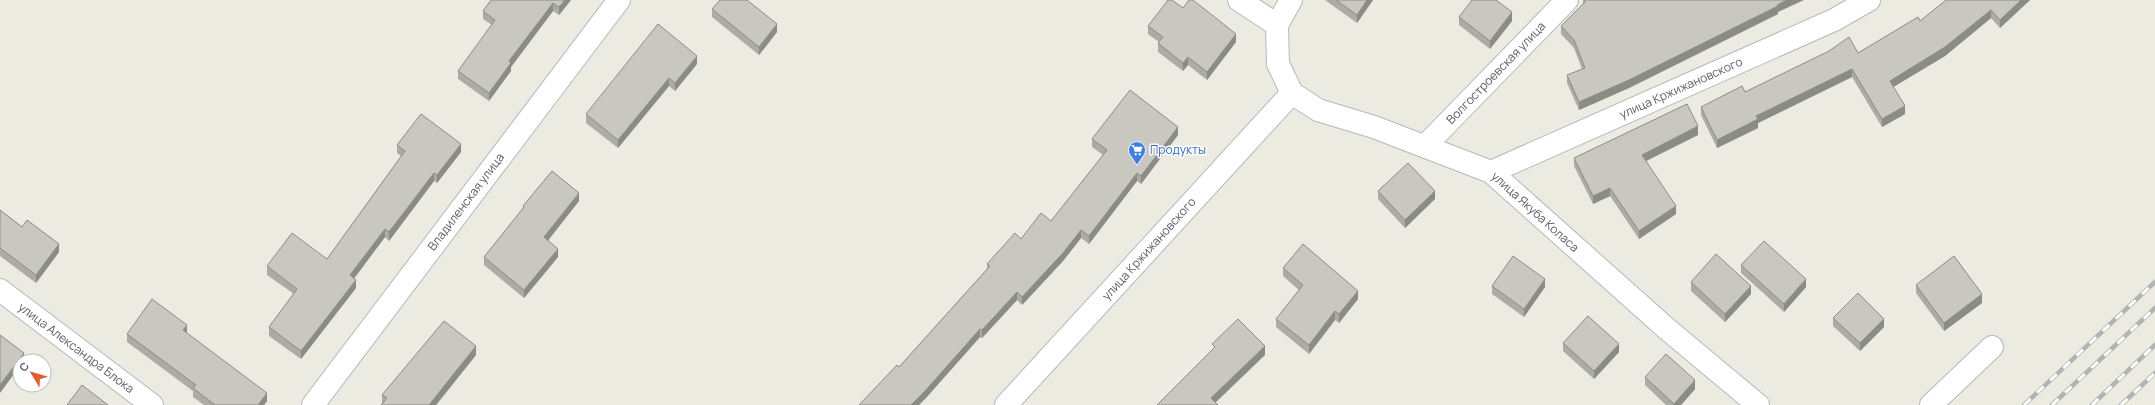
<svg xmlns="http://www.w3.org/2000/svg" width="2155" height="405" font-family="Manrope,sans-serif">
  <rect width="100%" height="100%" fill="#ecebe1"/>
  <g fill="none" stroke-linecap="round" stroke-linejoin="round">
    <!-- street casing -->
    <g stroke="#b6b8bd" stroke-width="24">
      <g id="street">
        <path d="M 1239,0 L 1277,25 L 1278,64 L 1292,93 L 1318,110 L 1374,127 L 1491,172 L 1667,329 L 1758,405"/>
        <path d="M 1277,25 L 1291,0"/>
        <path d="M 1425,146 L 1567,0"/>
        <path d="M 1491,172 L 1834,20 L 1869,0"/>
        <path d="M 0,290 L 152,405"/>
        <path d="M 313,405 L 619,0"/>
        <path d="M 1006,405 L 1292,93"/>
        <path d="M 1931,405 L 1992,347"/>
      </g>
    </g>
    <!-- street -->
    <use href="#street" stroke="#fff" stroke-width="22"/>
    <!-- rail casing -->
    <g stroke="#b2b3b3" stroke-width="4.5">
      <g id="rail">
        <path d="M 2024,405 L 2155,282"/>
        <path d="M 2052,405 L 2155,308"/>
        <path d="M 2092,405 L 2155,345"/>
        <path d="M 2121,405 L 2155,373"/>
      </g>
    </g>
    <!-- rail -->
    <use href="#rail" stroke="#fff" stroke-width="3" stroke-dasharray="9" stroke-linecap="butt"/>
  </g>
  <!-- wall -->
  <g fill="#acaca5">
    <path d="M 491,0 L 571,0 L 559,15 L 553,11 L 511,67 L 511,71 L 489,101 L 458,79 L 458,71 L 492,25 L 483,19 L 483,11 Z"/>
    <path d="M 1325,0 L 1373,0 L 1357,23 Z"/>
    <path d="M 1583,0 L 1778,12 L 1778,14 L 1629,88 L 1579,110 L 1567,83 L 1567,75 L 1582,69 L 1574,48 L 1561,34 L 1561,26 L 1583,4 Z"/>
    <path d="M 2030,0 L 2000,28 L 1991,18 L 1945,56 L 1893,87 L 1905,114 L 1882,127 L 1852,77 L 1758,123 L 1758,128 L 1717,148 L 1701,115 L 1701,107 L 1858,53 L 1920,21 Z"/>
    <path d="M 1183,8 L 1236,42 L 1207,80 L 1188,65 L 1183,71 L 1158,52 L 1158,43 L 1159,42 L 1148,34 L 1148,26 Z"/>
    <path d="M 712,9 L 777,32 L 759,55 L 712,17 Z"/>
    <path d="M 1459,17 L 1512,21 L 1490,49 L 1459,25 Z"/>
    <path d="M 697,64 L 675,91 L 669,86 L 618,148 L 586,123 L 586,114 Z"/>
    <path d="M 1178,135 L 1141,184 L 1137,181 L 1089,244 L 1081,238 L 1063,261 L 1022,305 L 1017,300 L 982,338 L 980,337 L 925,399 L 899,367 L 987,269 L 987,264 L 1021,239 L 1051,221 L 1103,155 L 1092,147 L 1092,139 Z"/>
    <path d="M 1698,135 L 1646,161 L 1676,214 L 1639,239 L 1610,196 L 1593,204 L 1574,166 L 1574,158 Z"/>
    <path d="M 397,145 L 461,152 L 437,183 L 434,181 L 389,241 L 385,237 L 354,278 L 356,288 L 301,359 L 269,336 L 269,327 L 294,294 L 267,275 L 267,266 L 327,259 L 401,156 L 397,153 Z"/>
    <path d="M 1378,191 L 1435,199 L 1405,228 L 1378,199 Z"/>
    <path d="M 579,201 L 548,241 L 558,257 L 524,298 L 484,265 L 484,257 L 523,209 L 523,206 Z"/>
    <path d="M 0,210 L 22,227 L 59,252 L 36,283 L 0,256 Z"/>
    <path d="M 1741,265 L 1806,287 L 1784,312 L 1741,273 Z"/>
    <path d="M 1283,268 L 1358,299 L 1339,323 L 1335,320 L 1309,354 L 1276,327 L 1276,319 L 1299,290 L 1283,276 Z"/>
    <path d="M 1691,282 L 1751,294 L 1725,322 L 1691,291 Z"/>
    <path d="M 1916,285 L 1982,303 L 1944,331 L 1916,293 Z"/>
    <path d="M 1492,286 L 1545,287 L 1524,317 L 1492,294 Z"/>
    <path d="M 1833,318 L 1884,327 L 1860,351 L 1833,326 Z"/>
    <path d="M 187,333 L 267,401 L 264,405 L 204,405 L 193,397 L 193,391 L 127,342 L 127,334 Z"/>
    <path d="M 1563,343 L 1619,352 L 1594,379 L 1563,351 Z"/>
    <path d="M 476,355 L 436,405 L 381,405 L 383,403 L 382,403 L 382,395 Z"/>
    <path d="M 1645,377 L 1695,389 L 1681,405 L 1666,405 L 1645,385 Z"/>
  </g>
  <!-- shaded-wall -->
  <g fill="#8c8c86">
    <path d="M 565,0 L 571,0 L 559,15 L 559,7 Z"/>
    <path d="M 1367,0 L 1373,0 L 1357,23 L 1357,15 Z"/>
    <path d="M 1787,0 L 1804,0 L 1778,12 L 1778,14 L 1629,88 L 1579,110 L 1579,102 Z"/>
    <path d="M 2021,0 L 2030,0 L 2000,28 L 2000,20 Z"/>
    <path d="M 553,3 L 553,11 L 511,67 L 511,71 L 489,101 L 489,93 L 509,61 Z"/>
    <path d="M 1991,10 L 1991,18 L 1945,56 L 1890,89 L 1890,81 Z"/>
    <path d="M 1512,12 L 1512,21 L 1490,49 L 1490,41 Z"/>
    <path d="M 777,24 L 777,32 L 759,55 L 759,47 Z"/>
    <path d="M 1236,34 L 1236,42 L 1207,80 L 1207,72 Z"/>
    <path d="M 697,56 L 697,64 L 675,91 L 675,83 Z"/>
    <path d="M 1188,57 L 1188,65 L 1183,71 L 1183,63 Z"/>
    <path d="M 1852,69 L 1852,77 L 1758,123 L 1758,128 L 1717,148 L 1717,140 L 1756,116 Z"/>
    <path d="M 669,78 L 669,86 L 618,148 L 618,140 Z"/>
    <path d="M 1905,106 L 1905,114 L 1882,127 L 1882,119 Z"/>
    <path d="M 1698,126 L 1698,135 L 1642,163 L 1642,155 Z"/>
    <path d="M 1178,127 L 1178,135 L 1141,184 L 1141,176 Z"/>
    <path d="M 461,144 L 461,152 L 437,183 L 437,175 Z"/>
    <path d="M 434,173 L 434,181 L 389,241 L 389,232 Z"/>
    <path d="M 1137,173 L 1137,181 L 1089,244 L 1089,236 Z"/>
    <path d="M 1610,188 L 1610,196 L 1593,204 L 1593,196 Z"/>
    <path d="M 1435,191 L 1435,199 L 1405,228 L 1405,220 Z"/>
    <path d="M 579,193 L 579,201 L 544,245 L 544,237 Z"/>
    <path d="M 1676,206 L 1676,214 L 1639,239 L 1639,231 Z"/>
    <path d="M 385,229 L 385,237 L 350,284 L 350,275 Z"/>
    <path d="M 1081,230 L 1081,238 L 1063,261 L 1022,305 L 1022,297 Z"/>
    <path d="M 59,244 L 59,252 L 36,283 L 36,275 Z"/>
    <path d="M 558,249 L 558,257 L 524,298 L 524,290 Z"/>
    <path d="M 1545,279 L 1545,287 L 1524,317 L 1524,309 Z"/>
    <path d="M 1806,279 L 1806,287 L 1784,312 L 1784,304 Z"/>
    <path d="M 356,280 L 356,288 L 301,359 L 301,351 Z"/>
    <path d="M 1751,286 L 1751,294 L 1725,322 L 1725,314 Z"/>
    <path d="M 1358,291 L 1358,299 L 1339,323 L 1339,314 Z"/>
    <path d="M 1017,292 L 1017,300 L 982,338 L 982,330 Z"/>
    <path d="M 1982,294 L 1982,303 L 1944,331 L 1944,323 Z"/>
    <path d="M 1335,311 L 1335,320 L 1309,354 L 1309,345 Z"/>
    <path d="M 1884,319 L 1884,327 L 1860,351 L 1860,343 Z"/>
    <path d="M 187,325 L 187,333 L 183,330 Z"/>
    <path d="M 980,329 L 980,337 L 925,399 L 919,405 L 911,405 Z"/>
    <path d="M 1619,344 L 1619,352 L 1594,379 L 1594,371 Z"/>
    <path d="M 476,346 L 476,355 L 436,405 L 429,405 Z"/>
    <path d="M 1265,346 L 1265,355 L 1213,405 L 1211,398 Z"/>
    <path d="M 24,353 L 24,361 L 20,361 L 20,366 L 0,393 L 0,385 Z"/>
    <path d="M 1695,380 L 1695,389 L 1681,405 L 1674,405 L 1674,404 Z"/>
    <path d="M 267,393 L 267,401 L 264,405 L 258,405 Z"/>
  </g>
  <!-- building -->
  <g fill="#c8c8c0" stroke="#8c8c86">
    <path d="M 491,0 L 565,0 L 559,7 L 553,3 L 509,61 L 511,63 L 489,93 L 458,71 L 495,20 L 483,11 Z"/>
    <path d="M 720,0 L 747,0 L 777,24 L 759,47 L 712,9 Z"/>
    <path d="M 1168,0 L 1172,0 L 1183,8 L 1189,0 L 1193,0 L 1236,34 L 1207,72 L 1188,57 L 1183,63 L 1158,43 L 1163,37 L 1148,26 Z"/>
    <path d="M 1336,0 L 1367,0 L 1357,15 Z"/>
    <path d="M 1472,0 L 1496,0 L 1512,12 L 1490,41 L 1459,17 Z"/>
    <path d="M 1584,0 L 1787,0 L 1777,5 L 1778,6 L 1629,80 L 1579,102 L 1567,75 L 1585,68 L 1574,40 L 1561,26 L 1585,2 Z"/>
    <path d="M 1946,0 L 2021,0 L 2000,20 L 1991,10 L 1945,47 L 1890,81 L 1905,106 L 1882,119 L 1852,69 L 1756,116 L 1758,119 L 1717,140 L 1701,107 L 1742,86 L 1745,92 L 1829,51 L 1849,37 L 1858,53 L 1918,17 L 1920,21 Z"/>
    <path d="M 658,24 L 697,56 L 675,83 L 669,78 L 618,140 L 586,114 Z"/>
    <path d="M 1130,90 L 1178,127 L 1141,176 L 1137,173 L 1089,236 L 1081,230 L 1063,253 L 1022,297 L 1017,292 L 982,330 L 980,329 L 925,391 L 911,405 L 859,405 L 897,365 L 899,367 L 990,266 L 987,264 L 1015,233 L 1021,239 L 1041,213 L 1051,221 L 1107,150 L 1092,139 Z"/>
    <path d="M 1687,104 L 1698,126 L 1642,155 L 1676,206 L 1639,231 L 1610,188 L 1593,196 L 1574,158 Z"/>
    <path d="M 421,114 L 461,144 L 437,175 L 434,173 L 389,232 L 385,229 L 350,275 L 356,280 L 301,351 L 269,327 L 297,289 L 267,266 L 292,233 L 327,259 L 405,151 L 397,145 Z"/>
    <path d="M 1408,163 L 1435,191 L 1405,220 L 1378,191 Z"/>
    <path d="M 552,171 L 579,193 L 544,237 L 558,249 L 524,290 L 484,257 L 524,207 L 523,206 Z"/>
    <path d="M 0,210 L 22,227 L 27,220 L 59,244 L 36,275 L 0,248 Z"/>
    <path d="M 1764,241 L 1806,279 L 1784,304 L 1741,265 Z"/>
    <path d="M 1303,244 L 1358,291 L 1339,314 L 1335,311 L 1309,345 L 1276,319 L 1303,285 L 1283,268 Z"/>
    <path d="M 1716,254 L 1751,286 L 1725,314 L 1691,282 Z"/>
    <path d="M 1513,256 L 1545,279 L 1524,309 L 1492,286 Z"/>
    <path d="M 1954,256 L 1982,294 L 1944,323 L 1916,285 Z"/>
    <path d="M 1858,293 L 1884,319 L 1860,343 L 1833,318 Z"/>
    <path d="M 152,299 L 187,325 L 183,330 L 267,393 L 258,405 L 215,405 L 193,388 L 196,385 L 127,334 Z"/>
    <path d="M 1588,316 L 1619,344 L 1594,371 L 1563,343 Z"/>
    <path d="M 1238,319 L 1265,346 L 1211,398 L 1218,405 L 1157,405 L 1215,347 L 1212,344 Z"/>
    <path d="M 444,321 L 476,346 L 429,405 L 381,405 L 387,398 L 382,395 Z"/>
    <path d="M 0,335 L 24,353 L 0,385 Z"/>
    <path d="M 1666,354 L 1695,380 L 1674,404 L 1645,377 Z"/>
    <path d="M 82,385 L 108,405 L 67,405 Z"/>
  </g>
  <!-- icons -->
  <defs>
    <g id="supermarket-pin" transform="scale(0.9)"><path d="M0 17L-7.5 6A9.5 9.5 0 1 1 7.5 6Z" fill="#3f7fe0" stroke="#fff"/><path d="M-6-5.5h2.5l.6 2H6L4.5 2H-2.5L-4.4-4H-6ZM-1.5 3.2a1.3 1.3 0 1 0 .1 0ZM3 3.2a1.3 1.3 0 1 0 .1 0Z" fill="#fff"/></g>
  </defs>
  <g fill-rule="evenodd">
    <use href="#supermarket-pin" x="1137" y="150"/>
  </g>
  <g text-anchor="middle" stroke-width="3" stroke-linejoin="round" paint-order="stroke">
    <!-- street labels -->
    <g font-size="12" fill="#595c61" stroke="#fff">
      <text transform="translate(1496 73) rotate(-46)" y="4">Волгостроевская улица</text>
      <text transform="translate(1681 88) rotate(-24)" y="4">улица Кржижановского</text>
      <text transform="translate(466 202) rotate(-53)" y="4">Владиленская улица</text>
      <text transform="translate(1535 212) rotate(42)" y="4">улица Якуба Коласа</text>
      <text transform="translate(1149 249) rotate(-48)" y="4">улица Кржижановского</text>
      <text transform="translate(76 348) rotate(37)" y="4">улица Александра Блока</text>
    </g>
    <!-- shop labels -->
    <g font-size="12" fill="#366cbe" stroke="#fff" text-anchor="start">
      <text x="1150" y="154">Продукты</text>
    </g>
  </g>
  <!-- north arrow -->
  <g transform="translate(32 373) rotate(308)"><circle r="19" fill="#ffffff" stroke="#bdbec0"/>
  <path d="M0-3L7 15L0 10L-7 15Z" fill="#e15c31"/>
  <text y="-6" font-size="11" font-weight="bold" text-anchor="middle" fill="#595c61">С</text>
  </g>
</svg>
